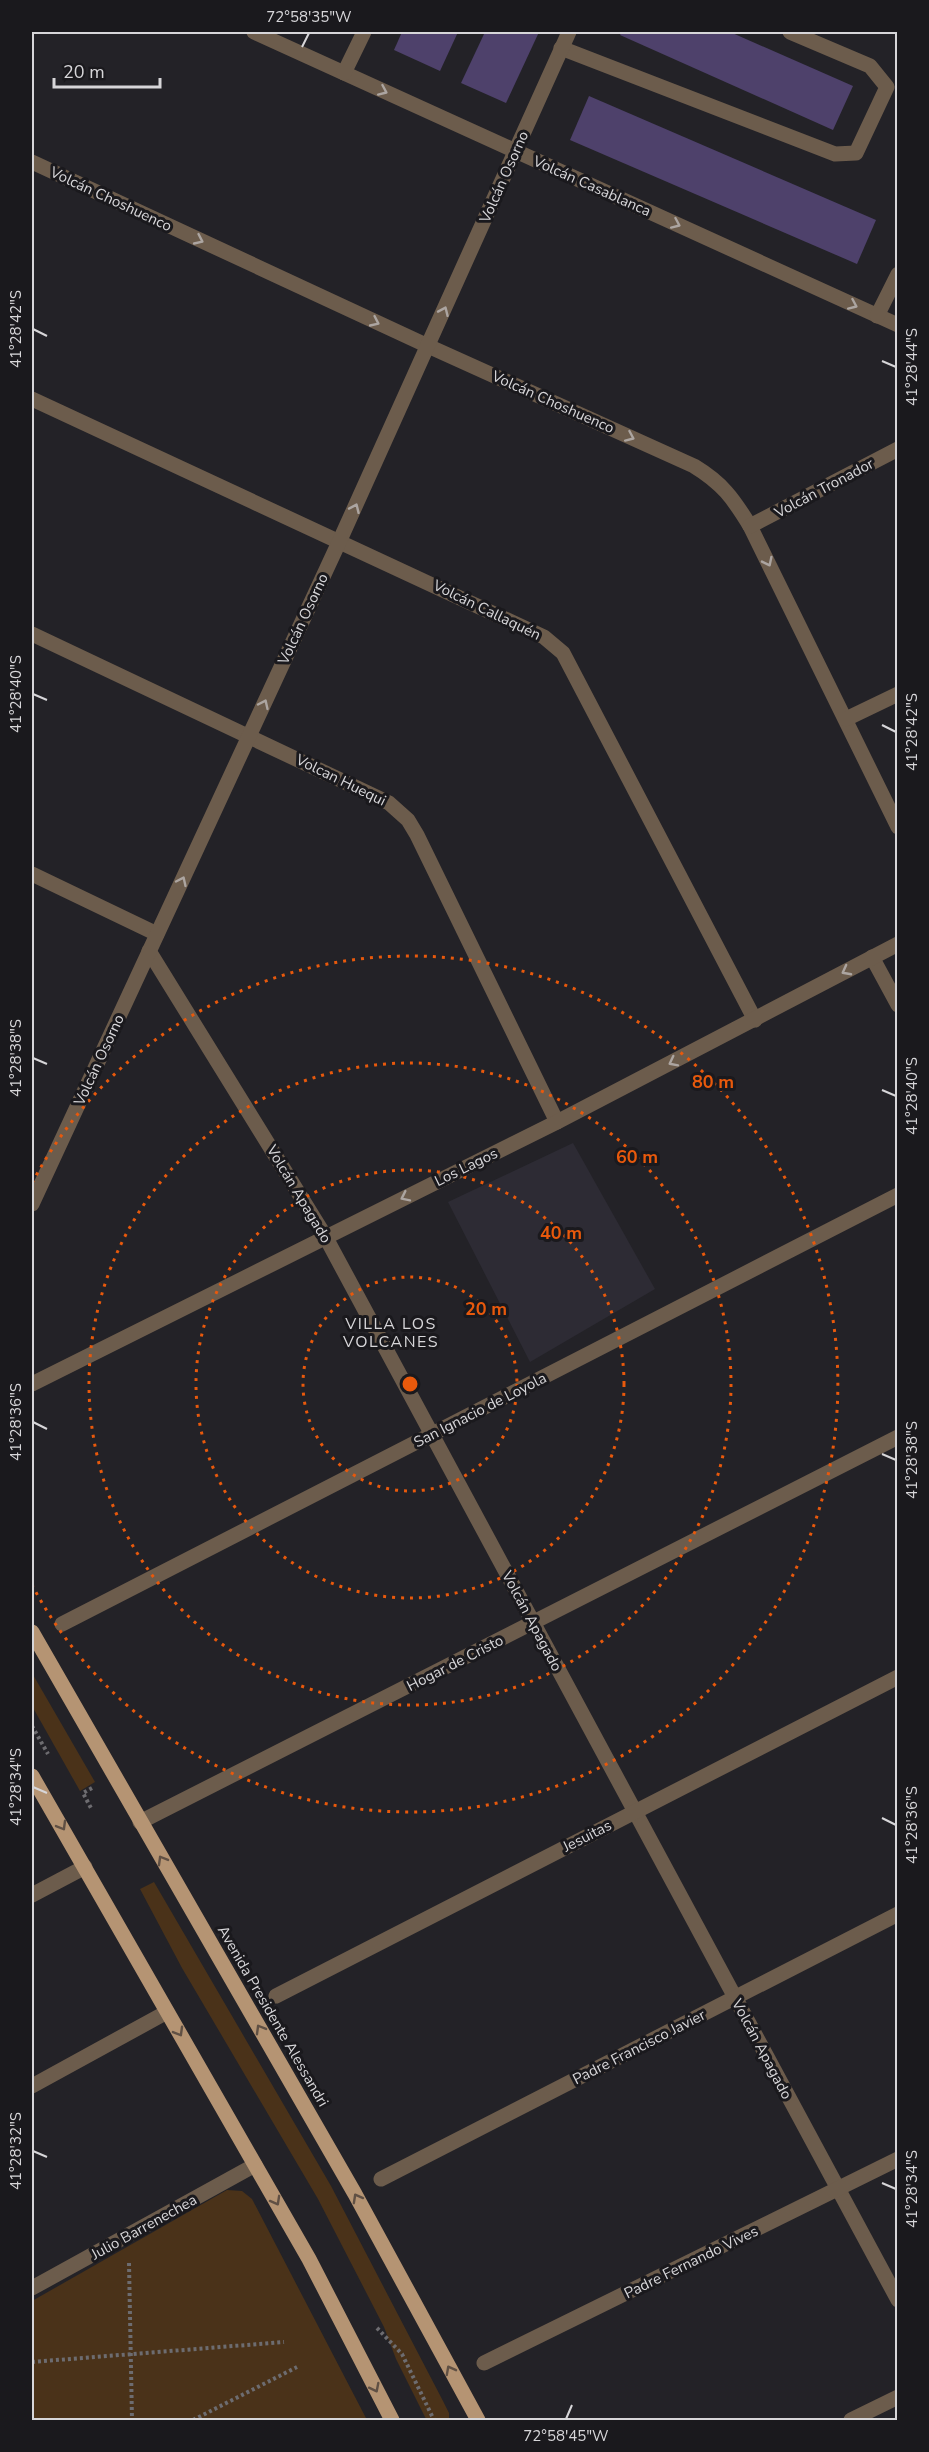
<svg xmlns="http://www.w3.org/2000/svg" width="929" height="2452" font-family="'Nunito Sans',sans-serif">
  <rect width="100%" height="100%" fill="#232227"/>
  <!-- built -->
  <path fill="#2d2b34" d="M 573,1143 L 655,1289 L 530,1362 L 448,1202 Z"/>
  <!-- green -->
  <g fill="#4a3219">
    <path d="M 32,1673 L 95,1782 L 80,1791 L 32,1706 Z"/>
    <path d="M 154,1882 L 331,2186 L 443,2401 L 449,2413 L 449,2420 L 427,2420 L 425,2417 L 396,2359 L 384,2327 L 318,2199 L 182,1968 L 140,1889 Z"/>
    <path d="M 227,2190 L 242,2191 L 252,2199 L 367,2420 L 32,2420 L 32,2301 Z"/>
  </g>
  <!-- building -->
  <g fill="#4e416b">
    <path d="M 402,32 L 458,32 L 440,71 L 394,50 Z"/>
    <path d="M 485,32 L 539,32 L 506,103 L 461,83 Z"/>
    <path d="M 622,32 L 730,32 L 853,86 L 833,130 L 620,35 Z"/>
    <path d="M 589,96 L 876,220 L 857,264 L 570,140 Z"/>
  </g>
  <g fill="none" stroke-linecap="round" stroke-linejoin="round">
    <!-- path -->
    <g stroke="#6d6c70" stroke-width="4" stroke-dasharray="3 3" stroke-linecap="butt">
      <path d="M 32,1726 L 48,1754"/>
      <path d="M 92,1788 L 83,1793 L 92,1810"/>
      <path d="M 129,2263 L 132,2420"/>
      <path d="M 377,2328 L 402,2354 L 434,2420"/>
      <path d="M 32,2362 L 284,2342"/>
      <path d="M 193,2420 L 297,2367"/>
    </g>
    <!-- minor -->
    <g stroke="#6c5c4c" stroke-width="15">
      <path d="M 254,32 L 898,325"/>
      <path d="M 561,48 L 835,154 L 856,153 L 887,87 L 870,66 L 790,32"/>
      <path d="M 344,73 L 364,32"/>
      <path d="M 32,162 L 428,346 L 694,466 C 722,483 733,498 750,526 L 898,827"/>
      <path d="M 877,316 L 898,274"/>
      <path d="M 32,399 L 544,637 L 563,653 L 755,1020"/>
      <path d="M 750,526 L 898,449"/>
      <path d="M 32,634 L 389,803 L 408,820 L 417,835 L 557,1122"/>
      <path d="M 846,719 L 898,694"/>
      <path d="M 32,874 L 157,934"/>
      <path d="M 149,951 L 325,1236 L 898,2300"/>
      <path d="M 872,957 L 898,1005"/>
      <path d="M 32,1204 L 340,540 L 569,32"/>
      <path d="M 32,1384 L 557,1122 L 898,944"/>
      <path d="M 62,1624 L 898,1195"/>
      <path d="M 140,1822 L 898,1437"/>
      <path d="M 32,1895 L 85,1867"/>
      <path d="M 276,1996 L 898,1677"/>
      <path d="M 32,2086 L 167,2012"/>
      <path d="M 381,2179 L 898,1914"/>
      <path d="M 32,2288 L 255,2165"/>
      <path d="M 484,2363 L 898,2159"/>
      <path d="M 851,2420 L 898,2397"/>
    </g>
    <!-- major -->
    <g stroke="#b59473" stroke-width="15">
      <path d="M 32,1632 L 355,2194 L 478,2420"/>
      <path d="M 32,1776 L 309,2259 L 392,2420"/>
    </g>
  </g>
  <!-- one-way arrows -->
  <defs><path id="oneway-chevron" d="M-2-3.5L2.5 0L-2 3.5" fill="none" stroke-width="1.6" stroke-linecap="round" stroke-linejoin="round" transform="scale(1.5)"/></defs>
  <g stroke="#aca5a1">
    <use href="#oneway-chevron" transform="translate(383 91) rotate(24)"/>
    <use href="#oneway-chevron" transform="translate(676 224) rotate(24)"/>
    <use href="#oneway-chevron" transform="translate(199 240) rotate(25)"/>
    <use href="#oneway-chevron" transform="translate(853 305) rotate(24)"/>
    <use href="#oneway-chevron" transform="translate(444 311) rotate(-66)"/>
    <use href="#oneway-chevron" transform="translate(375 322) rotate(25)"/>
    <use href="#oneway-chevron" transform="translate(630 437) rotate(24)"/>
    <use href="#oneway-chevron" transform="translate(355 508) rotate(-66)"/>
    <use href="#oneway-chevron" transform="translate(768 562) rotate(64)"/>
    <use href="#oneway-chevron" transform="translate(264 704) rotate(-65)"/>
    <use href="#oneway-chevron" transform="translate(182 881) rotate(-65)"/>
    <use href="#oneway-chevron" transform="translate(846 971) rotate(152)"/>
    <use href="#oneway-chevron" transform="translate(673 1062) rotate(153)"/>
    <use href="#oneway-chevron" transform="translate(405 1197) rotate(154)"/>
  </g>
  <g stroke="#605044">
    <use href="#oneway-chevron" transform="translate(62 1826) rotate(60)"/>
    <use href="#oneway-chevron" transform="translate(162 1860) rotate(-120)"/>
    <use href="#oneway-chevron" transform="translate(260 2029) rotate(-120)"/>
    <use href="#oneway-chevron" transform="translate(179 2032) rotate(60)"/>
    <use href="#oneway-chevron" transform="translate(357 2198) rotate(-119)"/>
    <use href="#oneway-chevron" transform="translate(276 2201) rotate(61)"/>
    <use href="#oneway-chevron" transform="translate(450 2370) rotate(-118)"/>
    <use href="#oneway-chevron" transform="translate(375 2388) rotate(63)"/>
  </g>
  <!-- ticks -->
  <path fill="none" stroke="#d7d6d9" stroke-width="2" d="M 302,47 L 309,33M 33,329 L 47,336M 882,361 L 896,367M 33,694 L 47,700M 882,725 L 896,732M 33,1058 L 47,1064M 882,1090 L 896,1096M 33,1422 L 47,1429M 882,1454 L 896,1460M 33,1787 L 47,1793M 882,1818 L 896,1825M 33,2151 L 47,2157M 882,2183 L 896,2189M 566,2419 L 572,2405"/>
  <!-- distance rings -->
  <g fill="none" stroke="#e8590c" stroke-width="3" stroke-dasharray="3 6">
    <circle cx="410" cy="1384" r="107"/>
    <circle cx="410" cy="1384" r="214"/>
    <circle cx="410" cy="1384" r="321"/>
    <path d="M32 1183A428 428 0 1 1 32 1585"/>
  </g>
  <g text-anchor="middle" stroke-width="6" stroke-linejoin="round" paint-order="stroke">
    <!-- street labels -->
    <g font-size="15" fill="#d7d6d9" stroke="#1a191d">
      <text transform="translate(504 177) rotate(-66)" y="5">Volcán Osorno</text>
      <text transform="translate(592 186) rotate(24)" y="5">Volcán Casablanca</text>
      <text transform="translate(111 199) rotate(25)" y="5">Volcán Choshuenco</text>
      <text transform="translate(553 402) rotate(24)" y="5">Volcán Choshuenco</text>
      <text transform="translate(824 488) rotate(-28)" y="5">Volcán Tronador</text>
      <text transform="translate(487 610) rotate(26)" y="5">Volcán Callaquén</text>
      <text transform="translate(303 619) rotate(-65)" y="5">Volcán Osorno</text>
      <text transform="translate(341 780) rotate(26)" y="5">Volcan Huequi</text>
      <text transform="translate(99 1060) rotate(-65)" y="5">Volcán Osorno</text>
      <text transform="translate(466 1167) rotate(-26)" y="5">Los Lagos</text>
      <text transform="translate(299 1194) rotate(59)" y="5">Volcán Apagado</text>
      <text transform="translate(480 1410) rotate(-27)" y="5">San Ignacio de Loyola</text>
      <text transform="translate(532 1621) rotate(62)" y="5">Volcán Apagado</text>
      <text transform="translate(455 1663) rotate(-27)" y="5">Hogar de Cristo</text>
      <text transform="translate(587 1836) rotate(-27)" y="5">Jesuitas</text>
      <text transform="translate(273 2016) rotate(60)" y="5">Avenida Presidente Alessandri</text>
      <text transform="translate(639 2047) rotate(-27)" y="5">Padre Francisco Javier</text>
      <text transform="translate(762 2049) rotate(62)" y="5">Volcán Apagado</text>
      <text transform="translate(144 2227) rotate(-29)" y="5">Julio Barrenechea</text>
      <text transform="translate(691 2262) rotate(-26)" y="5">Padre Fernando Vives</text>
    </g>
    <!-- neighbourhood labels -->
    <g font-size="16" letter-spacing="1.5" fill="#d7d6d9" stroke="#1a191d">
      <text x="391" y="1329">VILLA LOS<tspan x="391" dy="18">VOLCANES</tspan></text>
    </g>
  </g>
  <circle cx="410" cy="1384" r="9" fill="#e8590c" stroke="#1a191d" stroke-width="3"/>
  <g font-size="18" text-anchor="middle" font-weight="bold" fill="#e8590c" stroke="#1a191d" stroke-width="6" stroke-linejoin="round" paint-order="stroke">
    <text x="713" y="1088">80 m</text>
    <text x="637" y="1163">60 m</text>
    <text x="561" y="1239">40 m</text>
    <text x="486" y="1315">20 m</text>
  </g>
  <!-- border -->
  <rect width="929" height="2452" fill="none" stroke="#1a191d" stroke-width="66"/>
  <!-- scale -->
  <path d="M54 78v9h106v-9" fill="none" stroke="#d7d6d9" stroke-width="3"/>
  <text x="63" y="78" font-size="18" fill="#d7d6d9" stroke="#1a191d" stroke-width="4.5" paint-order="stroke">20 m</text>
  <rect x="33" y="33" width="863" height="2386" fill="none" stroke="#d7d6d9" stroke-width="2"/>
  <g font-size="15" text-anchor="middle" fill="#d7d6d9">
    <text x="309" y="22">72°58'35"W</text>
    <text transform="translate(16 329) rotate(-90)" y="5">41°28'42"S</text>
    <text transform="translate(912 367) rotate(-90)" y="5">41°28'44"S</text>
    <text transform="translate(16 694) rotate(-90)" y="5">41°28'40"S</text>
    <text transform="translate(912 732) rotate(-90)" y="5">41°28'42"S</text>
    <text transform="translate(16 1058) rotate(-90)" y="5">41°28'38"S</text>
    <text transform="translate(912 1096) rotate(-90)" y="5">41°28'40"S</text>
    <text transform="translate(16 1422) rotate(-90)" y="5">41°28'36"S</text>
    <text transform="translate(912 1460) rotate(-90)" y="5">41°28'38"S</text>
    <text transform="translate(16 1787) rotate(-90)" y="5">41°28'34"S</text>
    <text transform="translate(912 1825) rotate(-90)" y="5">41°28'36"S</text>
    <text transform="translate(16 2151) rotate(-90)" y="5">41°28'32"S</text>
    <text transform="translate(912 2189) rotate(-90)" y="5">41°28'34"S</text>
    <text x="566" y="2441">72°58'45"W</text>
  </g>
</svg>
